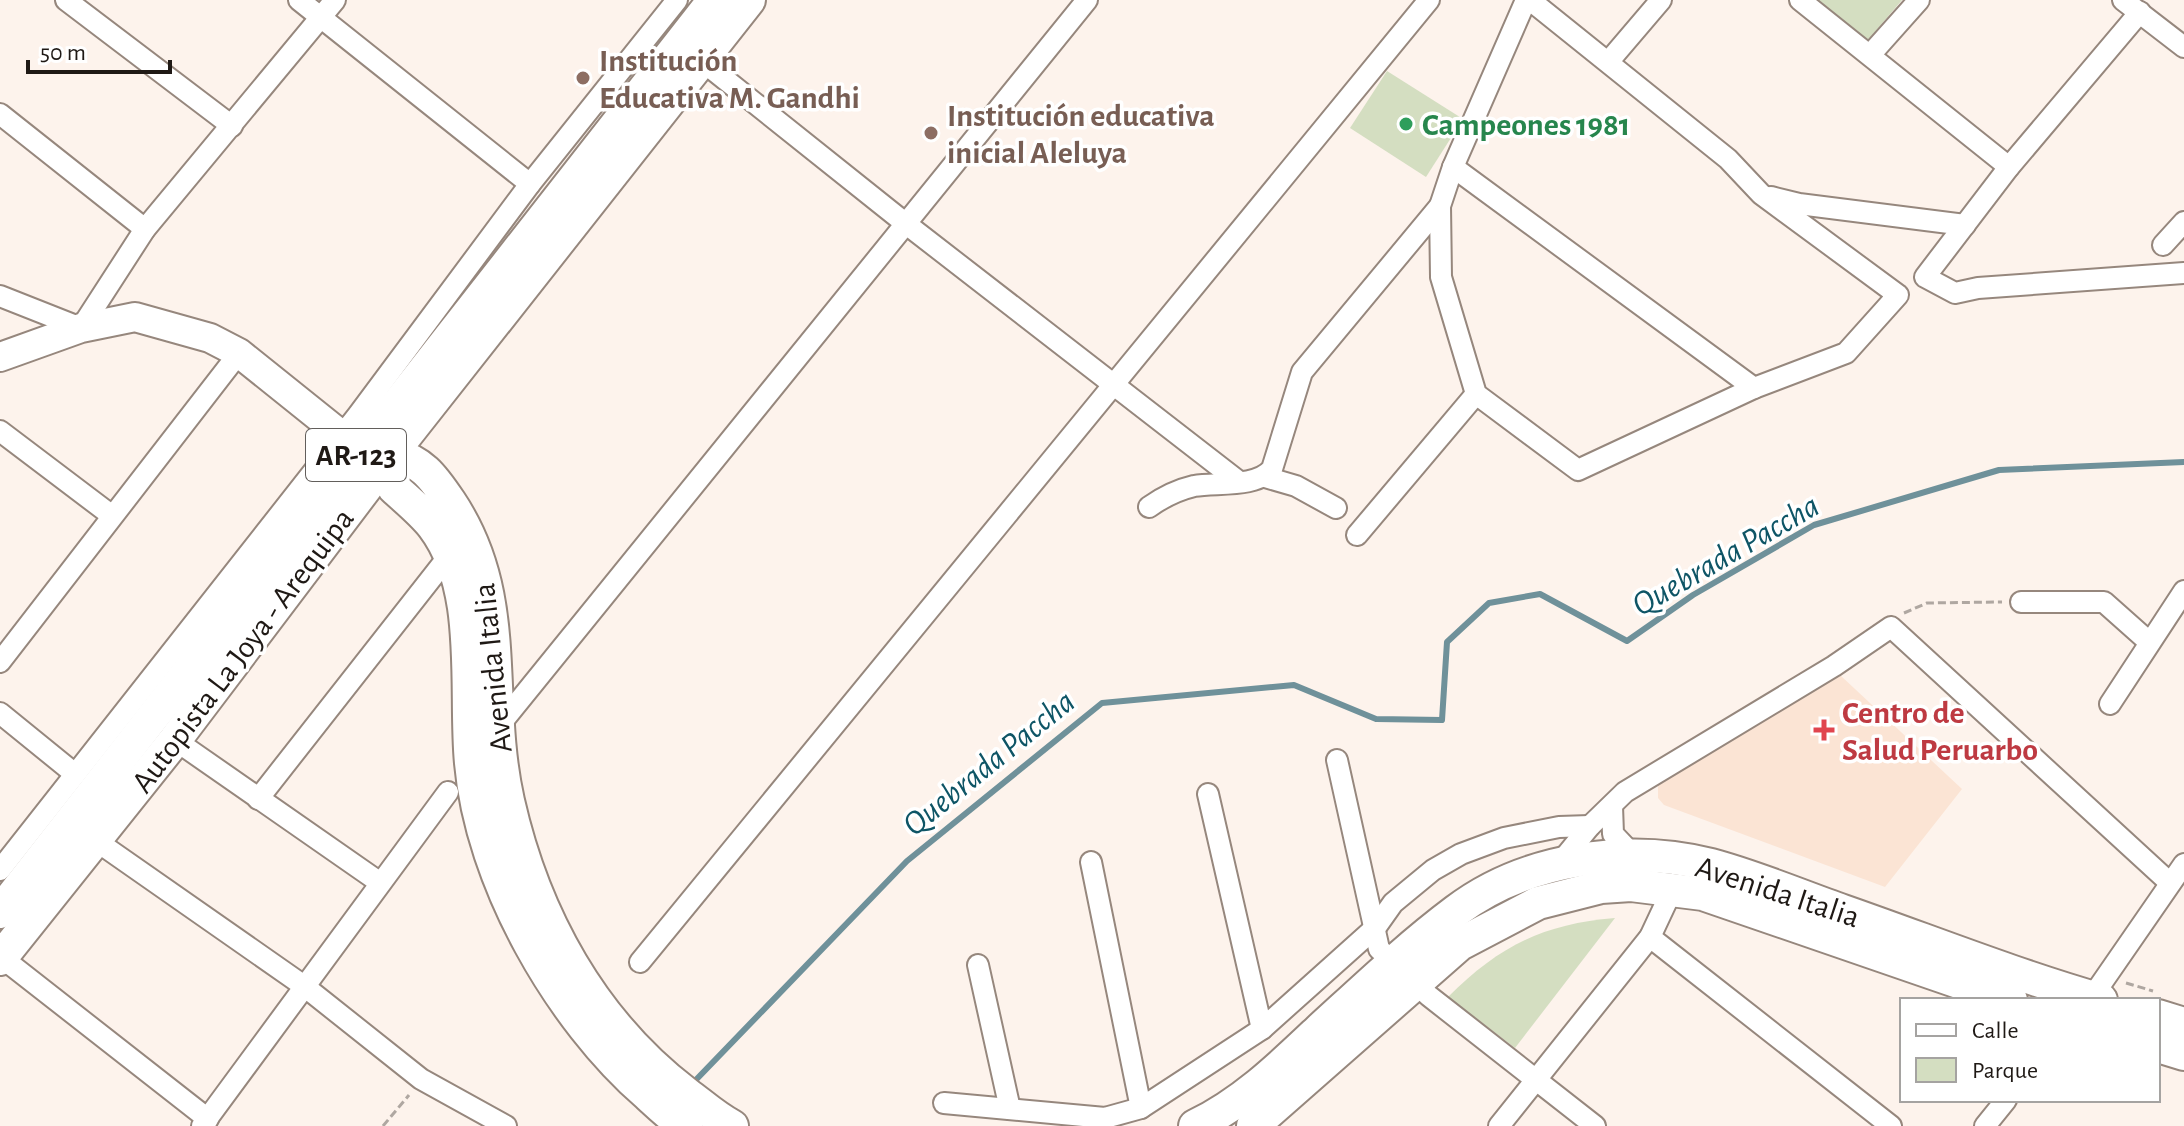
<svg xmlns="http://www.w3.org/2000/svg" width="2184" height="1126" font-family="'Alegreya Sans',sans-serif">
  <rect width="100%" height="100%" fill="#fdf3ec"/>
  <!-- built -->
  <path fill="#fbe4d4" d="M 1840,675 L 1962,789 L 1885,887 L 1664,805 L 1658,798 L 1658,785 Z"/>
  <!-- green -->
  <g fill="#d4dec1">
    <path d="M 1817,0 L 1902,0 L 1868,40 Z"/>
    <path d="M 1387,71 L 1463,119 L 1426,177 L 1350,128 Z"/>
    <path d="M 1615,918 L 1515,1048 L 1448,997 C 1499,946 1543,924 1615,918 Z"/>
  </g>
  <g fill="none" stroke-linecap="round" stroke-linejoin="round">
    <!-- stream -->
    <path stroke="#6f919a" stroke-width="6" d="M 690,1086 L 907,861 L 1102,703 L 1294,685 L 1376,719 L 1442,720 L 1447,642 L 1489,603 L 1540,594 L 1627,641 L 1693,595 L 1814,525 L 1999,470 L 2184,462"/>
    <!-- street casing -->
    <g stroke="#96877d" stroke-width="24">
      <g id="street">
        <path d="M 66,0 L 232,126"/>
        <path d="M 299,0 L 530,184"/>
        <path d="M 1526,0 L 1453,167 L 1440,206 L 1441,277 L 1476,394 L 1578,470 L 1754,388 L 1846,353 L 1898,295 L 1761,194 L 1728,159 L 1530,0"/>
        <path d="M 1800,0 L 2009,167"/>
        <path d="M 2123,0 L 2184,47"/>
        <path d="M 2140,12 L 2009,167 L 1925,277 L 1955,293 L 1978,288 L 2184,273"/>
        <path d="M 1870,55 L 1919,0"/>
        <path d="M 702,61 L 905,223 L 1238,481"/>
        <path d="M 1609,61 L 1661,0"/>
        <path d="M 0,114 L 145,229"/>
        <path d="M 1453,167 L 1754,388"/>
        <path d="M 1771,197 L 1799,204 L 1965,225"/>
        <path d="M 2163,245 L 2184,222"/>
        <path d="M 0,296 L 81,328 L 145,229 L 335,0"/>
        <path d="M 0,431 L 111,515"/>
        <path d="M 1265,477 L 1296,486 L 1336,508"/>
        <path d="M 1149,507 C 1163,497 1177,490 1194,486 C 1217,482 1256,488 1272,469 L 1302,372 L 1440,206"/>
        <path d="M 1357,535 L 1476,394"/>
        <path d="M 2021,602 L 2104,602 L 2149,642"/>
        <path d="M 0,662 L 239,353"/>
        <path d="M 2110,704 L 2184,591"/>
        <path d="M 0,713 L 75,774"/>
        <path d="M 498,727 L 1087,0"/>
        <path d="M 175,740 L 379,882"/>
        <path d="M 1337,760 L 1379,949 L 1429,996 L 1595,1126"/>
        <path d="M 1208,794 L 1262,1029"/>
        <path d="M 258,799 L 448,557"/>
        <path d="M 1612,806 L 1613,834 L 1633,855"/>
        <path d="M 95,840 L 304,986 L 421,1079 L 506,1126"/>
        <path d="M 1091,862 L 1141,1108"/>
        <path d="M 1559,864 L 1590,826 L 1625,792 L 1834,666 L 1891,627 L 2170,883"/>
        <path d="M 0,870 L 358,415 L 530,184 L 677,0"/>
        <path d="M 1650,937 L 1891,1126"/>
        <path d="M 1,957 L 208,1119"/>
        <path d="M 640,962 L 1429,0"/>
        <path d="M 978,965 L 1010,1109"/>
        <path d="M 2092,997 L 2184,864"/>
        <path d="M 944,1103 L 1105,1118 L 1141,1108 L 1262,1029 L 1376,927 L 1393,903 L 1433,870 L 1461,854 L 1504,838 L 1559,827 L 1590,826"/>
        <path d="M 202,1126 L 448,792"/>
        <path d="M 1499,1126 L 1650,937 L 1673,888"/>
        <path d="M 1985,1126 L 2006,1100"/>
      </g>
    </g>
    <!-- secondary casing -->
    <g stroke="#96877d" stroke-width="32">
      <path id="secondary" d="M 0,357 L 81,328 L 135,317 L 210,338 L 239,353 L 340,434 L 371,437"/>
    </g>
    <!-- primary casing -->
    <g stroke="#96877d" stroke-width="36">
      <g id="primary">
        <path d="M 0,912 L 714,0"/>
        <path d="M 0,959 L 175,740 L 392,453 L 749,0"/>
        <path d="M 2158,1016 L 2184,1024"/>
        <path d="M 2158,1046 L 2184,1054"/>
        <path d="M 686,1126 C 672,1118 660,1106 648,1095 C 560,1019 481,881 471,763 C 464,690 481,589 433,526 C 422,512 407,500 394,488 L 392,453 C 422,462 432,475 450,502 C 514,598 484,695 508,801 C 534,916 592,1022 687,1094 C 702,1105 716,1118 732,1126"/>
        <path d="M 1195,1126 C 1243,1103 1281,1066 1319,1030 C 1364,989 1408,947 1456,911 C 1526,858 1628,844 1711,865 C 1756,877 1800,896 1843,911 C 1929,941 2014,975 2101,1000"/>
        <path d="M 1253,1126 L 1460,944 L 1538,903 L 1601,887 L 1631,885 L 1703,894 L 2011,1000"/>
      </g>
    </g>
    <!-- path -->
    <g stroke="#afa7a1" stroke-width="3" stroke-dasharray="8 4" stroke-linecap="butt">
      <path d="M 1904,613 L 1927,603 L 2002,602"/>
      <path d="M 2126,983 L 2153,991"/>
      <path d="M 383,1126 L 409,1095"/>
    </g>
    <!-- street -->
    <use href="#street" stroke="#fff" stroke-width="20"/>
    <!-- secondary -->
    <use href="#secondary" stroke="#fff" stroke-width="28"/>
    <!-- primary -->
    <use href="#primary" stroke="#fff" stroke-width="32"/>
  </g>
  <!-- markers -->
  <g fill="#8d6e63" stroke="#fff" stroke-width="3">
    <circle cx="583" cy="78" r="8"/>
    <circle cx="931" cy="133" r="8"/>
  </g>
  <circle fill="#2e9e5b" stroke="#fff" stroke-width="3" cx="1406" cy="124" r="8"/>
  <path fill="#e0444e" stroke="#fff" stroke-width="3" d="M1820 718h8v8h8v8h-8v8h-8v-8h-8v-8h8z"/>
  <g text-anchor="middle" stroke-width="7" stroke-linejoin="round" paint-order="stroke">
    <!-- shield labels -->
    <rect fill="#fff" stroke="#625e5b" stroke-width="2" x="306" y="429" width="100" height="52" rx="6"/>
    <g font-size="30" font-weight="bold" fill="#1f1915">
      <text x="356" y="465">AR-123</text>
    </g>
    <!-- education labels -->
    <g font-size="32" font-weight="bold" fill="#785e54" stroke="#fff" text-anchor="start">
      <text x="599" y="71">Institución<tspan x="599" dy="37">Educativa M. Gandhi</tspan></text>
      <text x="947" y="126">Institución educativa<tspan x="947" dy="37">inicial Aleluya</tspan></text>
    </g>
    <!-- leisure labels -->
    <g font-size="32" font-weight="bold" fill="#27864d" stroke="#fff" text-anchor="start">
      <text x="1422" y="135">Campeones 1981</text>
    </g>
    <!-- street labels -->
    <g font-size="32" fill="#1f1915" stroke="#fff">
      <text transform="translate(242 650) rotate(-53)" y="11">Autopista La Joya - Arequipa</text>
      <text transform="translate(492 668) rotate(-96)" y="11">Avenida Italia</text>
      <text transform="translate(1778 891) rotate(18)" y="11">Avenida Italia</text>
    </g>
    <!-- health labels -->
    <g font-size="32" font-weight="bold" fill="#be3a42" stroke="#fff" text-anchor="start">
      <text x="1842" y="723">Centro de<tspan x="1842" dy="37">Salud Peruarbo</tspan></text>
    </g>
    <!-- water labels -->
    <g font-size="34" font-style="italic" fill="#0e5566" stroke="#fff">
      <text transform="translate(1725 554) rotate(-30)" y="12">Quebrada Paccha</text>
      <text transform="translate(988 762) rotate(-39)" y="12">Quebrada Paccha</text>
    </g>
  </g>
  <!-- legend -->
  <rect x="1900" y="998" width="260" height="104" fill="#ffffff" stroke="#a5a3a1" stroke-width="2"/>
  <rect x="1916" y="1024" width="40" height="12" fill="#ffffff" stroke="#a5a3a1" stroke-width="2"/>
  <text x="1972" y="1038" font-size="24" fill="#1f1915">Calle</text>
  <rect x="1916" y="1058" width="40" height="24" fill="#d4dec1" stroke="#a5a3a1" stroke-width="2"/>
  <text x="1972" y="1078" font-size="24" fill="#1f1915">Parque</text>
  <!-- scale -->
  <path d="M28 60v12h142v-12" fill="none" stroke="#1f1915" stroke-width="4"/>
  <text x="40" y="60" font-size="24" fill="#1f1915" stroke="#ffffff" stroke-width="6" paint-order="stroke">50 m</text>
</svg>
